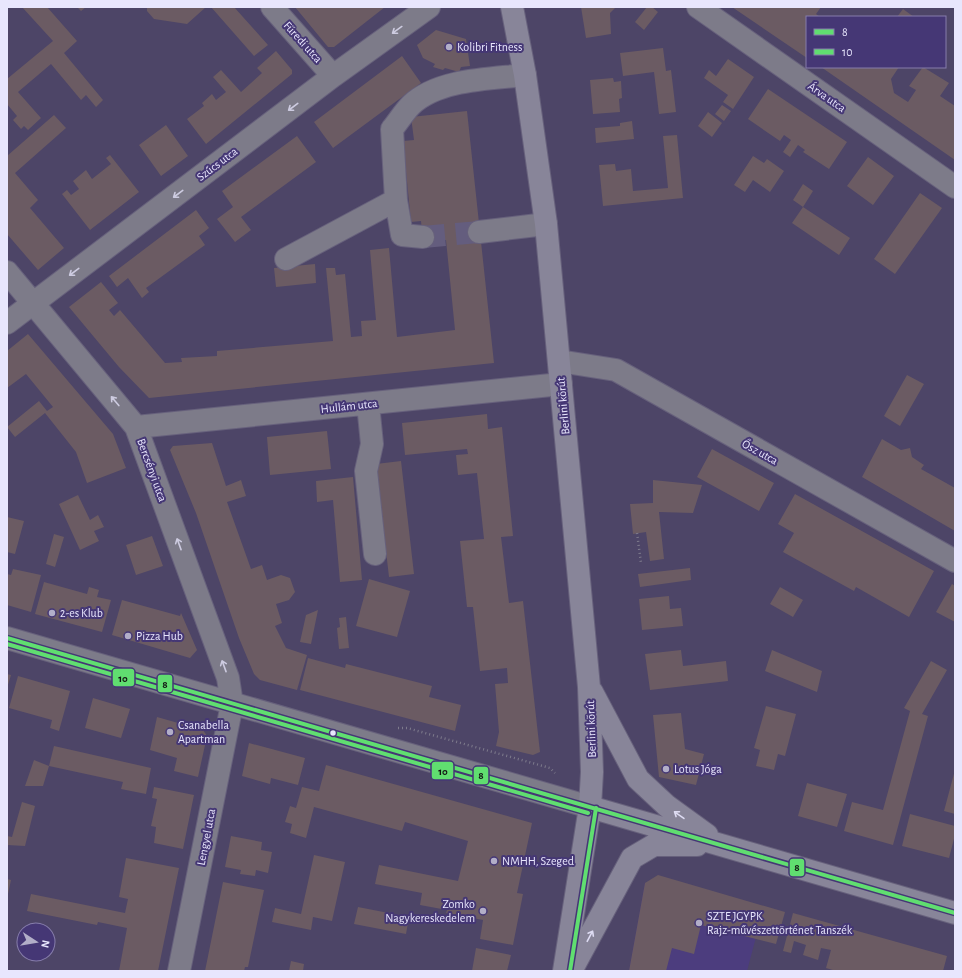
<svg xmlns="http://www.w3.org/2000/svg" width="962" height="978" font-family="'Alegreya Sans',sans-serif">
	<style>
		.built { fill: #4c3d7e }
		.building { fill: #6b5b63 }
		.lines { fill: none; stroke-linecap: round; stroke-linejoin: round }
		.minor-tunnel { stroke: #645d7e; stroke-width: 22; stroke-dasharray: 22 11; stroke-linecap: butt }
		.minor-casing { stroke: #67617c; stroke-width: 24 }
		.major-casing { stroke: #67617c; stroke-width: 24 }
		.path { stroke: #7e7b8c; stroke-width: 2.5; stroke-dasharray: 1 3; stroke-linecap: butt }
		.minor { stroke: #7d7b89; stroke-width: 22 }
		.major { stroke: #888599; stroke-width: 22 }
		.bus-1-casing { stroke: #453775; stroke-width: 7 }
		.bus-2-casing { stroke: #453775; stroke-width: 7 }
		.bus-1 { stroke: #60de70; stroke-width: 4 }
		.bus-2 { stroke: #60de70; stroke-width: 4 }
		.oneway { stroke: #cdcbe0 }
		.oneway2 { stroke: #dedcf3 }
		.poi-dot { fill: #b2aec8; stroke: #453775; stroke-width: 1.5 }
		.bus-dot { fill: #e8e6fd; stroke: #453775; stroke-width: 1.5 }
		.labels { text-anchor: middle; stroke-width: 4; stroke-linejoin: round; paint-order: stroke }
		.street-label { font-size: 12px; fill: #e8e6fd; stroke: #453775 }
		.poi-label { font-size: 12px; fill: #e8e6fd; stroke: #453775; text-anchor: start }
		.line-badge { stroke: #453775; stroke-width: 1.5 }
		.pale-badge-label { font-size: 11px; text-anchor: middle; font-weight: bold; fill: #111 }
	</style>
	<rect width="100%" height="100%" fill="#4d4567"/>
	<path class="built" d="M645,883L764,907L747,971H629Z"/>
	<path class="building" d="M22,7H47L77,41L64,53L103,100L96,107L86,95L81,100L51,64L18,92L41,118L28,130L24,126L21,129L13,120L17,116L7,104V79L53,41Z
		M77,7H86L81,11Z
		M147,7H206L187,24L154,19L147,11Z
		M211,7H234L268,45L254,56Z
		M295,7L339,8L385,7L334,47H328Z
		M581,7H616L610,13L611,34L586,38Z
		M647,7H652L658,12L644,30L635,22Z
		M732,7H821L816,14L820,17H807V58Z
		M903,9L914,17H897Z
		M436,30L466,39L470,66L461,67L459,72L445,68L443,70L433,67L435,64L423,58L417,45Z
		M663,48L666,71L671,70L676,112L659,114L654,72L623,76L620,53Z
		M276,51L292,70V74L206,144L187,119L204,106L202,103L212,94L216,100L226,92L213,77L221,70L241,92L262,73L257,68Z
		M402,56L421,83L333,148L314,122Z
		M728,59L754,77L733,109L723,102L728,95L704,78L709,70L716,76Z
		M821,67H899L891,79L894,93L908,102L916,90L909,86L923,67L949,83L940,96L955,106V160Z
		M613,78L614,82L621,81L622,98L619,99L620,112L593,114L590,80Z
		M768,89L847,142L829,169L803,152L805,150L798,145L790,157L783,152L791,140L784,135L780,141L748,119Z
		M722,105L731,111L724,121L715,114Z
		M467,111L494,363L149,398L119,367L69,307L101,282L118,303L109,310L114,316L120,310L165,363L182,362L181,358L217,356V351L333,341L326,268H335L336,275L345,274L351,337L362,336L361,321L376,320L370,250L389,248L397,337L455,330L446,240L423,243L421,221L411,222L403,141L414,140L411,117Z
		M708,112L722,123L712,137L698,126Z
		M54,115L66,128L15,173L38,200L30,208L64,248L38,270L7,234V156Z
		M632,121L634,139L596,143L595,128L620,126V123Z
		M166,125L188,156L161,176L139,145Z
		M677,135L683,198L603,206L599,165L615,164L616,171L631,169L633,191L668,188L663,136Z
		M297,136L316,162L241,217L251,230L235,242L217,219L233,207L222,191Z
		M110,155L139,192L90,230L62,194L67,190L71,195L79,189L73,181L86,170L92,179L111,164L106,158Z
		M753,156L764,163L767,159L784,171L770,192L753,180L745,192L734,185Z
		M868,157L894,176L873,205L847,186Z
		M803,184L813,191L803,207L793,200Z
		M920,193L942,208L895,274L874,259Z
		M803,207L850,238L839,255L792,223Z
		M196,210L209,228L199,236L205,245L146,288L149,292L142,298L128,278L117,287L109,276Z
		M315,264L316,283L276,287L274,268Z
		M28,334L113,434L126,468L87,483L76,452L45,413L15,437L7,427L39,401L47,411L53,407L26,374L7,388V351Z
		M907,375L924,384L900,426L884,416Z
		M487,414L488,429L502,427L513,536L501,537L509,603L523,601L540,752L533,755L496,746L499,732L495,684L508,683L507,668L480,671L473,607H467L460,541L484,539L477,473L458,475L456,455L468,454L467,449L405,455L402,423Z
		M327,431L331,469L270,475L267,437Z
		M882,439L901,450L910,448L912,457L924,465L921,469L955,488V531L862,477Z
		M212,443L226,486L241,480L246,496L227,502L251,569L262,565L267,580L281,575L290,578L295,592L289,600L276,604L282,623L275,626L286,648L307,655L297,690L260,680L254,674L239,638L196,513L170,450L173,446Z
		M712,449L774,483L759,511L697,477Z
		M401,461L414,574L389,577L376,464Z
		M353,477L362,580L340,582L333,500L317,502L316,481Z
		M653,480L702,485L693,513L659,512L664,559L650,561L646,532L633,534L630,504L653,503Z
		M795,494L934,571L909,617L856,587L854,591L783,552L794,533L778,524Z
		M78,495L90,520L98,515L104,527L94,531L99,541L80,550L59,504Z
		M7,517L24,521L15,554L7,552Z
		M54,534L64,537L55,567L46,564Z
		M152,536L163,566L136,575L126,545Z
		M690,568L691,580L640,587L638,574Z
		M13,569L41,575L31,612L7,605V574L11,575Z
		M369,579L410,591L397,637L356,626Z
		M44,582L87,594L89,587L99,590L97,597L111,600L102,632L35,614Z
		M952,584L955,586V622L936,612Z
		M780,587L803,600L793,617L770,604Z
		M669,596L670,609L681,608L683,626L642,630L639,599Z
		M122,600L180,616L181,613L197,650L190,658L112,635Z
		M318,610L311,644L300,642L306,615Z
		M346,617L349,648L339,649L337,628L340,627L339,618Z
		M681,650L683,666L726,661L728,681L650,690L645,654Z
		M772,650L822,671L817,692L765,671Z
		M308,658L345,668L346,664L432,686L429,697L461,705L455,731L300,690Z
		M931,661L947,670L922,714L928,716L893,845L844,831L852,802L883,810L910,711L904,708Z
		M7,674L11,675L7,688Z
		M18,676L70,691L59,731L50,728L52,720L9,708Z
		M93,698L130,709L121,738L85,728Z
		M766,706L796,714L785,756L778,754L774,770L756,766L760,750L754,748Z
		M681,713L685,749L704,754L696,785L659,777L653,715Z
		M157,717L203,730L207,736L198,777L174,771L177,758L150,750Z
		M249,743L305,758L298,785L271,778L270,784L242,776Z
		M54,746L151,768L146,794L121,789L123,782L49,766Z
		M34,760L49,766L43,786H25Z
		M326,765L532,823L517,893L523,894L513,945L480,939L483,920L446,913L447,910L420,905L422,893L375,884L379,865L458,881L468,841L405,822L402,831L314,807L306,838L290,833L292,824L285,822L290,806L296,808L302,787L319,791Z
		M955,770V814L944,811Z
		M807,783L847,794L837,827L798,816Z
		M154,787L194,795L183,849L154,843L156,827L151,826L157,799L152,798Z
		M22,802L35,806L25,846L7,845V836L12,837Z
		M910,814L955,826V835L949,858L902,846Z
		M231,836L262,842L261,850L272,852L268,873L256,870L255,876L240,874L241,870L225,867Z
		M314,855L345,862L332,921L313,917L311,930L272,922L275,908L301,914Z
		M126,858L179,868L158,971H119L127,928L98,922L97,925L27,911L31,894L125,913L128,899L119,897Z
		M658,875L785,912L776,944L701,925L694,954L672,948L666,971H629L645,883Z
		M7,879L11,880L8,894H7Z
		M223,882L264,890L248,967H245L244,971H205Z
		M358,907L409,917L406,934L354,924Z
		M793,913L947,956L943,971H836L826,968L831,950L821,948L818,960L803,955L806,945L794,941L791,953L783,951Z
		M476,948L511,955L507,971H472Z
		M291,961L304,964L303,971H289Z"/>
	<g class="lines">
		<path class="minor-tunnel" d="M423,237L479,232"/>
		<defs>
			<path id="minor" d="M272,7L333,76
				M698,7L955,187
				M396,200L402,235L423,237
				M479,232L546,224
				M286,259L396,200L392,129C398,122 404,112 411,105C438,79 490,79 525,75
				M7,272L136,427L228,678L232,704L179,971
				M7,323L333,76L429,7
				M559,361L616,370L955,561
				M368,404L372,444L366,471L375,554
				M136,427L561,384
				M7,638L590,807"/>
			<path id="major" d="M512,7L525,75L546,224L589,687L592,772L590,807L564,971
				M592,692L638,779L667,806L707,835
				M590,807L955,913
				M571,971L632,858L654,845H697"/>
		</defs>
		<use href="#minor" class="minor-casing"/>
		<use href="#major" class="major-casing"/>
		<path class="path" d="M637,533L641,563
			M398,728H407L550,768L555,773"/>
		<use href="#minor" class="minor"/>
		<use href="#major" class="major"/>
		<defs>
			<path id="bus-1" d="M7,638L955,913"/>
			<path id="bus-2" d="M7,644L588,813
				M570,971L596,808"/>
		</defs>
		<use href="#bus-1" class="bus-1-casing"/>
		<use href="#bus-2" class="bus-2-casing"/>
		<use href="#bus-1" class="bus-1"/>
		<use href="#bus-2" class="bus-2"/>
	</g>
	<defs><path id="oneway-shaft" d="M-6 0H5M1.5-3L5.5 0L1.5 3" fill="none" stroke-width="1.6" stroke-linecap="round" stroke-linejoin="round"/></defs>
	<g class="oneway">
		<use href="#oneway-shaft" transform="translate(397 30) rotate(144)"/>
		<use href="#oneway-shaft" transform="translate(293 107) rotate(143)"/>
		<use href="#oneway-shaft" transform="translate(178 194) rotate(143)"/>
		<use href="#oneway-shaft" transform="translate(74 272) rotate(143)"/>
		<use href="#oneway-shaft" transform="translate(115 401) rotate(-130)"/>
		<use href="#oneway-shaft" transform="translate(179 544) rotate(-110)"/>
		<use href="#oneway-shaft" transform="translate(224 666) rotate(-110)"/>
	</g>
	<g class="oneway2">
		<use href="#oneway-shaft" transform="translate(679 815) rotate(-145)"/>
		<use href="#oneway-shaft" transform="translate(590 936) rotate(-62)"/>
	</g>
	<g class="poi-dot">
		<circle cx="449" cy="47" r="4"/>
		<circle cx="52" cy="613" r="4"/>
		<circle cx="128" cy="636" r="4"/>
		<circle cx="170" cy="732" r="4"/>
		<circle cx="666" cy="769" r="4"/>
		<circle cx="494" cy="861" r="4"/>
		<circle cx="483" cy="911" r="4"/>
		<circle cx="699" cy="923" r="4"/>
	</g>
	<circle class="bus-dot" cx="333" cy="733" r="3.5"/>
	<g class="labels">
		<g class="street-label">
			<text transform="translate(303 42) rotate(48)" y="4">Füredi utca</text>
			<text transform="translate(827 97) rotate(35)" y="4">Árva utca</text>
			<text transform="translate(217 164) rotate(-37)" y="4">Szűcs utca</text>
			<text transform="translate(349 406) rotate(-6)" y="4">Hullám utca</text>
			<text transform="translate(563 406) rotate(-95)" y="4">Berlini körút</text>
			<text transform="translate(760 452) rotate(29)" y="4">Ősz utca</text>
			<text transform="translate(152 470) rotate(70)" y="4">Bercsényi utca</text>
			<text transform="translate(591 729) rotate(-92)" y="4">Berlini körút</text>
			<text transform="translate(206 837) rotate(-79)" y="4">Lengyel utca</text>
		</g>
		<g class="poi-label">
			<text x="457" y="51">Kolibri Fitness</text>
			<text x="60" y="617">2-es Klub</text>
			<text x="136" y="640">Pizza Hub</text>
			<text x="178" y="729">Csanabella<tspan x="178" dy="14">Apartman</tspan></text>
			<text x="674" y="773">Lotus Jóga</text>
			<text x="502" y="865">NMHH, Szeged</text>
			<text x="475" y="908" text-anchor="end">Zomko<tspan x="475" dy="14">Nagykereskedelem</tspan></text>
			<text x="707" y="920">SZTE JGYPK<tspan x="707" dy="14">Rajz-művészettörténet Tanszék</tspan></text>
		</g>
	</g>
	<g class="line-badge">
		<rect x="112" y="668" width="23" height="19" rx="4" fill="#60de70"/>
		<rect x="157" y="674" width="16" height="19" rx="4" fill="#60de70"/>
		<rect x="431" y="761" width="23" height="19" rx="4" fill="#60de70"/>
		<rect x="473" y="766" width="16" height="19" rx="4" fill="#60de70"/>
		<rect x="789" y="858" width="16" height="19" rx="4" fill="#60de70"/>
	</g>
	<g class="pale-badge-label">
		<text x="123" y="682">10</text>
		<text x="165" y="688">8</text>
		<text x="443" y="775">10</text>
		<text x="481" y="779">8</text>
		<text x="797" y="871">8</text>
	</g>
	<rect width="962" height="978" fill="none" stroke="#e8e6fd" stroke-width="16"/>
	<rect x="806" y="16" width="140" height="52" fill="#453775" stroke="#867dab"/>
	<rect x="814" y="29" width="20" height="6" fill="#60de70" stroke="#867dab"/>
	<text x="842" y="36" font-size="12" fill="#e8e6fd">8</text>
	<rect x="814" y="49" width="20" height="6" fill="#60de70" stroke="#867dab"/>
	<text x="842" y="56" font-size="12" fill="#e8e6fd">10</text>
	<g transform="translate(36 942) rotate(102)"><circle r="19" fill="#453775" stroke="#867dab"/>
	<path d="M0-3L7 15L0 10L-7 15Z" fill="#b2aec8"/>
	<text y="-6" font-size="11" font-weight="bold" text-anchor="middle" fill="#e8e6fd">N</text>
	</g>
</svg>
